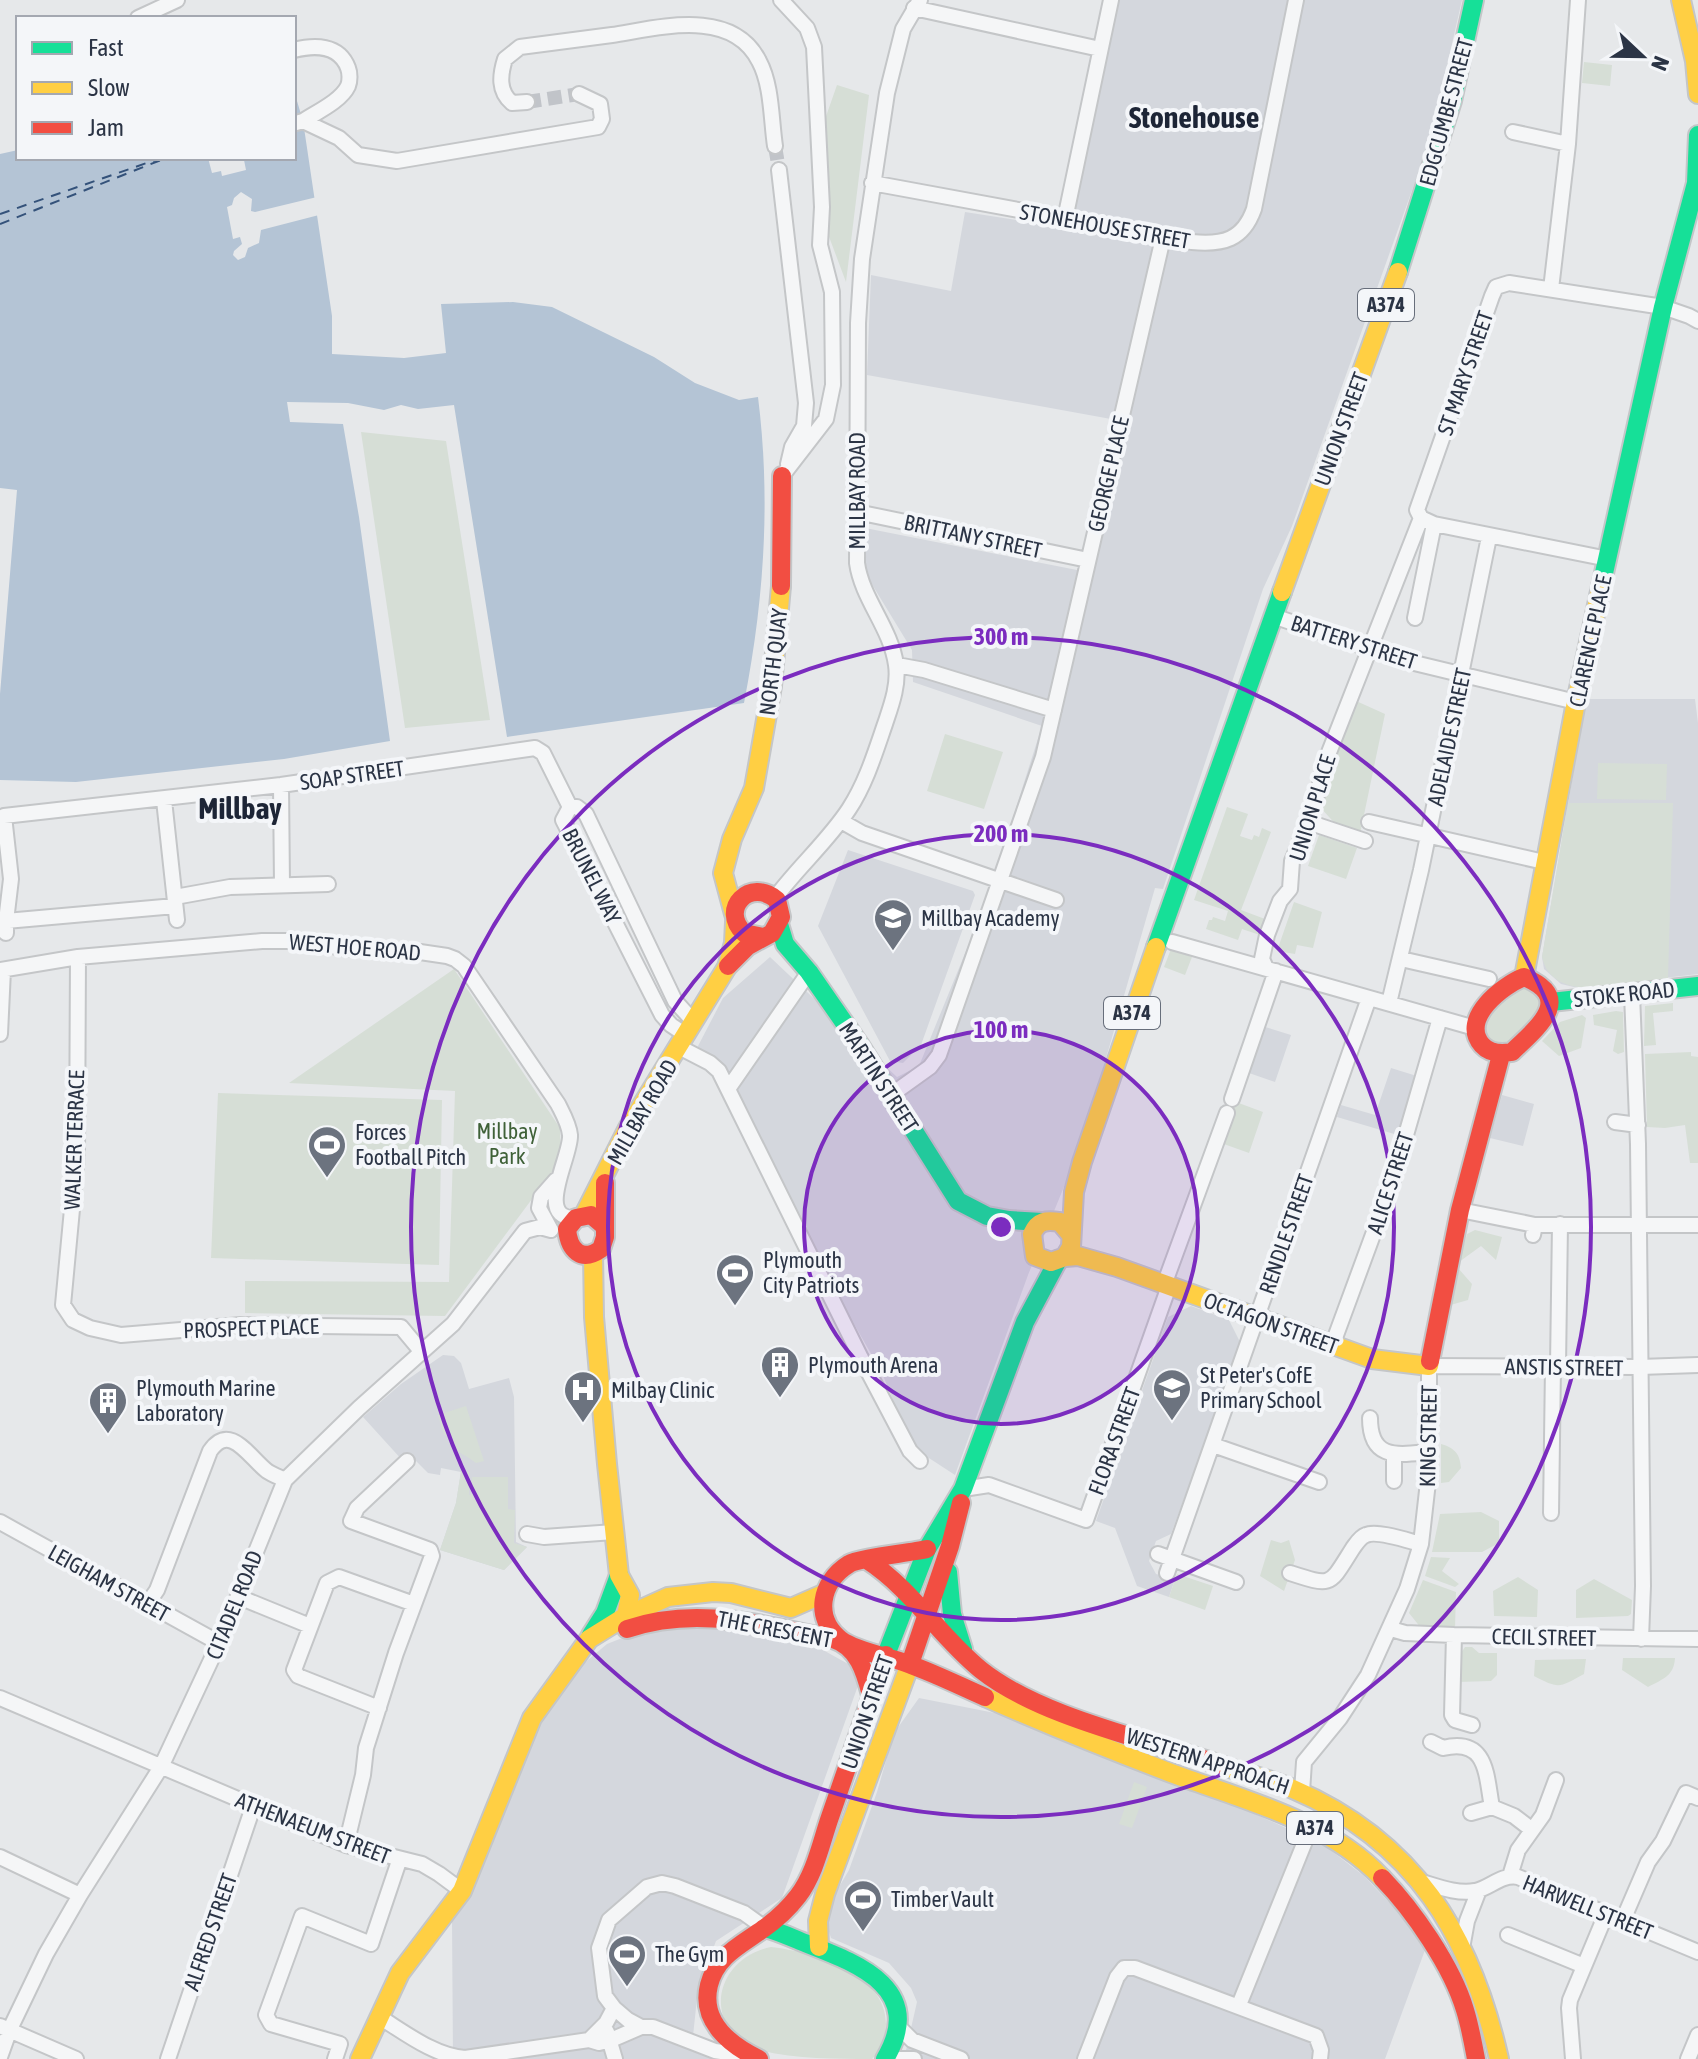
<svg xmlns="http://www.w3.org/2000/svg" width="1698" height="2059" font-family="'Asap Condensed',sans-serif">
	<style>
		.built { fill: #d4d7dd }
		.green { fill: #d6ded6 }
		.water { fill: #b4c4d5 }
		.pier { fill: #e6e8ea }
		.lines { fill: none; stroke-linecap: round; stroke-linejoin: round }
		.ferry { stroke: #34527a; stroke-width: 2; stroke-dasharray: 10 8; stroke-linecap: butt }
		.street-tunnel { stroke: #c1c4c9; stroke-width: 14; stroke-dasharray: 14 7; stroke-linecap: butt }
		.street-casing { stroke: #c4c6c8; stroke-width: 18 }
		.fast-casing { stroke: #c4c6c8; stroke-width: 22 }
		.slow-casing { stroke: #c4c6c8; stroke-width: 22 }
		.jam-casing { stroke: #c4c6c8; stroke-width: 22 }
		.street { stroke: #f5f6f7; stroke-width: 14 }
		.fast { stroke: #16e098; stroke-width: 18 }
		.slow { stroke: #ffcf43; stroke-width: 18 }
		.jam { stroke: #f24e42; stroke-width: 18 }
		.ring { fill: none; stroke: #7b2cbf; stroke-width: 4 }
		.labels { text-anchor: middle; stroke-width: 8; stroke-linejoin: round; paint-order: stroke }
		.shield { fill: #f4f6f9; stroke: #676e7b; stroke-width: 2 }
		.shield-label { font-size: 20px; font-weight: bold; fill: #2b3445 }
		.street-label { font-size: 22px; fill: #2b3445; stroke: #f4f6f9 }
		.poi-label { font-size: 22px; fill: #2b3445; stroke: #f4f6f9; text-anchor: start }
		.park-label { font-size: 22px; fill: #3f6138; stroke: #f4f6f9 }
		.district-label { font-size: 30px; font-weight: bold; fill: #1d2536; stroke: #f4f6f9 }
		.centre { fill: #7b2cbf; stroke: #f4f6f9; stroke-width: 4 }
		.ring-label { font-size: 24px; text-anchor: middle; font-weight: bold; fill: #7b2cbf; stroke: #f4f6f9; stroke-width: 8; stroke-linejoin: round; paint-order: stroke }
	</style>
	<rect width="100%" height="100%" fill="#e6e8ea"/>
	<path class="built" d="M1119,0H1462L1430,140L1292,526L1263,589L1163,889L1155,888L1081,1145L1028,1275L955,1475L912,1447L882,1373L697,1048L723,998L770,957L897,1077L919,1066L986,902L1042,726L913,682L912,650L862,568L865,528L1077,570L1086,548L1111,419L867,375L871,275L951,291L965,212L1069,228Z
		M1586,699H1695L1698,723V974L1578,988L1561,984L1544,969L1542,957Z
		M848,850L973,891L975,895L921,1045L903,1063L890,1061L818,926Z
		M1262,1026L1291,1035L1275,1082L1249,1073Z
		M1391,1068L1420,1077L1401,1136L1337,1117L1341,1105L1375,1115Z
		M1502,1095L1534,1104L1523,1146L1490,1138Z
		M1191,1306L1229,1320L1241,1344L1171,1534L1156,1541L1149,1561L1156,1574L1175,1579L1169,1597L1137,1586L1115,1528L1096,1521L1168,1317Z
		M443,1355L454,1356L461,1363L469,1389L509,1378L514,1397L516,1542L527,1547L504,1570L440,1550L456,1503L461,1472L441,1468L440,1475L428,1473L410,1455L403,1461L363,1417L401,1384Z
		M675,1617L732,1621L823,1650L850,1665L860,1680L782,1898L716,1941L698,1989L693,2036L711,2059H453L452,1920L559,1684L607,1644Z
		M919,1698L1000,1714L1186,1783L1324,1845L1364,1876L1403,1917L1425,1950L1385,2059H904L917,2002L911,1988L889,1963L831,1938L826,1922L836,1892L849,1870L877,1792L894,1733Z"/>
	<path class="green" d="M1584,62L1612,65L1610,86L1582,83Z
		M837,85L869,95L846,282L825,226L829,188L824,122Z
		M361,432L446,441L490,720L405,728Z
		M1354,700L1385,714L1360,834L1341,830L1318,805Z
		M945,734L1003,752L984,809L927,791Z
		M1598,763L1667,764L1666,800L1597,799Z
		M1568,803H1673L1668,978C1632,983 1553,1007 1542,957Z
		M1227,807L1248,814L1240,836L1252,840L1254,835L1259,837L1262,828L1271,832L1241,910L1265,919L1260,935L1242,929L1238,940L1206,929L1209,920H1212L1213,917L1225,921L1228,911L1194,900Z
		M1319,835L1357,848L1346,879L1308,866Z
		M1294,902L1322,912L1313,948L1297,945L1295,954L1277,951Z
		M1171,949L1192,957L1185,975L1164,967Z
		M454,969L560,1128L561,1160L445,1316L245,1313V1281L449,1282L455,1091L289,1083Z
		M1515,986L1537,993L1540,1009L1509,1045L1489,1044L1483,1019Z
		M1673,1003V1011L1653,1013L1656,1045L1644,1046L1645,1006Z
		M1616,1011L1623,1012L1624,1052L1618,1054L1613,1051L1617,1030L1594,1025L1593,1015Z
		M1582,1015L1586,1018L1581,1048L1559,1056L1542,1041L1560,1022Z
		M1691,1052V1056L1698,1057V1163H1690L1685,1125L1665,1128L1647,1127L1645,1054Z
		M218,1093L442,1100L439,1265L211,1258Z
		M1236,1102L1263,1112L1249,1153L1221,1143Z
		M1475,1230L1502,1237L1496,1260L1481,1246L1459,1262L1467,1234Z
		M1458,1268L1472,1284L1468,1300L1447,1306Z
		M466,1406L484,1461L476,1463C461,1451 454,1454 447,1435H444L438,1415Z
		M1441,1444C1455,1448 1460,1454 1461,1468L1449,1482L1441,1483Z
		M461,1471L469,1472V1495L472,1494V1477H508V1509L515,1510L514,1543L527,1547L504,1570L440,1550L456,1503Z
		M1481,1512L1499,1521V1543L1482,1552H1432L1440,1514Z
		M1271,1540L1281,1543L1289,1540L1295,1560L1284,1591L1260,1576Z
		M1431,1557L1450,1558L1442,1571L1459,1584L1455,1587L1425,1576Z
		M1177,1574L1213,1586L1205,1610L1169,1597Z
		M1518,1577L1538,1590L1537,1617L1494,1616L1493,1591Z
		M1594,1579L1632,1600L1631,1614L1628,1616L1576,1618V1590Z
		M1423,1580L1456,1592L1455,1629L1421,1628L1409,1613Z
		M1465,1647H1472L1479,1653H1497V1675L1491,1681L1458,1682L1459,1656Z
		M1623,1658H1675C1674,1676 1663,1679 1648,1687L1622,1670Z
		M1586,1659L1584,1674C1559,1688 1559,1689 1534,1676L1535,1660Z
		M1134,1782L1147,1787L1132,1828L1119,1824Z
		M771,1947C814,1952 887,1973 886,2025C886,2036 880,2051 872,2059C834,2059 790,2059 755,2049C700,2024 716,1958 771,1947Z"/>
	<path class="water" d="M294,91L303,121L332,316V354L404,358L446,353L441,304L513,302L552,307L654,357L695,383L739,400L758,397C771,500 764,601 744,703L507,737L454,405L418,409L401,405L384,410L348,403L287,402L290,422L343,424L359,517L390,741L284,759L76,782L0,780V694L17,490L0,488V154L18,150V158H294Z"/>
	<path class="pier" d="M208,158H249L244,160L246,170L222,176L221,171L212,173Z
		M241,192L252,199L251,211L255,212L317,197L319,215L261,230L259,243L248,248L245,257L238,260L233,255L234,251L242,244L240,237L233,239L227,207L232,205L234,198Z"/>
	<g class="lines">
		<path class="ferry" d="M0,214L161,158
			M0,224L166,158"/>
		<path class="street-tunnel" d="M527,102L579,94
			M775,146L779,170"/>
		<defs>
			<path id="street" d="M781,0L807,28L814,47L822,207L820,245L832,292L833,385L826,419L782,476
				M914,8L1100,49
				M138,18L177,0
				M294,50C314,45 339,44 348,68C350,73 350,81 348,86C341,101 317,112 303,121L296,123
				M527,102L512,103C498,91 500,75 505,59L520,47C550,43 581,39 612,35C658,28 732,7 759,61C772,85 771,119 775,146
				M303,121L339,138L358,155L397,161L598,127L602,119L600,104L579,94
				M1513,132L1568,144
				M779,170L806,403L804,426L792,447L788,464
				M872,183L1192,242C1223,245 1243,240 1254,209L1296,0
				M1065,219L1111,0
				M1551,289L1568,144L1578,0
				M857,512L1088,560
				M1608,559L1434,524L1421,518L1417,510L1492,296L1496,287L1509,283L1663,307L1689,316L1698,321
				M1273,616L1406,661L1576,702
				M1415,618L1434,524
				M897,665L924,670L1054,710
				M281,785L282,885
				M164,800L177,920
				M841,821L862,833L1056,900
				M1308,822L1365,841
				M1369,822L1544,862
				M175,897L230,887L328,884
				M775,898C798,867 828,841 849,809C866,783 875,753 885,724C891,706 899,685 896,665C891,628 862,599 857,563L858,323L862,259L887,93L903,29L920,0
				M6,921L11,879L4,816L281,785L535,748L543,753L570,807
				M6,933V921L175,906
				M1172,942L1475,1028
				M78,957L77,1156L63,1305L73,1320L90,1328L121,1335L241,1325L401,1327L421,1351
				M1401,959L1489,979
				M1266,968L1262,959L1267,935L1280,901L1290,889L1292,861L1312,814L1326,760L1421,518
				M0,970L78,957L262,941H312L341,948L420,952L447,956L455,959L464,966L558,1104C563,1114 569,1124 570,1135C572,1155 533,1220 576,1218
				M1632,994L1638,1144L1643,1586L1641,1639
				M1389,1003L1421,870L1489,537
				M0,1034L3,970
				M686,1035L671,1025L662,1015L563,820L570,807H577L586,814L675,1001L694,1022
				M679,1047L710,1063L719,1071L861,1358L910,1451L920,1461
				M728,1089L809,972
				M891,1095L930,1067L939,1055L1043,757L1163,238
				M1232,1099L1276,971
				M1615,1122L1638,1125
				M1460,1210L1535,1225L1533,1235
				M1535,1225H1698
				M551,1230L539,1208L541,1197L556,1180
				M1164,1285L1227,1113
				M1332,1346L1392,1183L1440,1018
				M1558,1366L1560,1224
				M1370,1418C1370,1460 1397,1455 1428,1452
				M1213,1445L1319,1482
				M1394,1455V1481
				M963,1489L989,1485L1086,1520L1169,1286
				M1551,1513L1553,1366
				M0,1522L219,1643
				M527,1534L544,1537L614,1532
				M1158,1554L1236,1582
				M1167,1573L1369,998
				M1290,1573C1333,1587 1329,1586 1353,1548C1356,1544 1360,1537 1366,1535C1377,1530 1409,1541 1421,1544
				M239,1597L310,1626
				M148,1603L157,1590L210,1451C230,1422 249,1457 267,1471C273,1475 279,1477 285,1480
				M1391,1629L1405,1633L1454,1635L1698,1639
				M1454,1635L1452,1715L1455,1720L1472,1725
				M0,1698L346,1845L422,1864L439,1874L462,1891
				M379,1708L298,1676L294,1670L327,1583L339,1577L414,1604
				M1431,1742L1443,1748C1488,1737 1486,1776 1492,1807
				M1302,1792L1304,1762L1340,1718L1368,1675L1407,1589L1421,1544L1429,1473V1366L1640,1367L1698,1365
				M1471,1813L1492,1807L1514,1816L1531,1829
				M346,1845L363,1775L366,1748L396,1653L432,1556L430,1550L351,1521L357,1508L407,1461
				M0,1857L80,1895
				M1510,1876L1518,1850L1543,1815L1556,1780
				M1422,1882C1439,1887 1457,1894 1475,1891C1490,1888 1501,1874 1518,1877L1698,1952
				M1623,1920L1648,1862L1663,1841L1686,1793L1698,1798
				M1508,1935L1584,1966
				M1463,1943L1467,1921L1479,1890
				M1239,2005L1306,1839
				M381,2018C405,2033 435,2056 465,2058L589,2040L599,2043L611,2040L641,2027
				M897,2025L912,2040L961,2059
				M0,2026L76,2059
				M607,2032L615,2059
				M589,2040L606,2023L614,2008
				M745,2056L715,2051L653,2027H641L628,2020L614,2008L605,1996L599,1948L609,1920L647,1887L662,1883L675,1886L744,1913L765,1928
				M0,2057L10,2029L46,1954L80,1895L161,1767L219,1643L285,1480L359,1408L453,1324L525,1231L540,1227L551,1230
				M168,2059L253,1807
				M335,2059L340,2044L271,2024L266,2015L302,1916L371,1944L399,1861
				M895,2059H914
				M1085,2059L1117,1977L1124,1968H1135L1316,2036L1321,2050L1320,2059
				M1573,2059L1569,2008L1570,2000L1606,1914
				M1688,2059L1698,2035"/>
			<path id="fast" d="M1398,272L1452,101L1474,0
				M1602,582L1663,307L1696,183L1698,135
				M779,924L785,944L809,972L861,1047L958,1201L987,1216L1009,1220L1042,1222
				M1156,947L1282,592
				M1551,1002L1698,986
				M948,1572L952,1614L963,1649
				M591,1635L605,1613L619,1575
				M886,1655L927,1549L963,1489L1025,1322L1058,1260
				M765,1928C777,1931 788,1936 800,1941C853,1962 928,1986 885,2059"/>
			<path id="slow" d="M1681,0L1695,61L1698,94
				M1282,592L1398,272
				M734,914L723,873L732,839L754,788L772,686L781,586
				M1524,977L1576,702L1602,582
				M584,1215L628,1128L727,967L734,943L735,922
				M1071,1235L1060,1222C1047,1220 1038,1220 1032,1234L1035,1256L1051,1262L1065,1257L1071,1247L1074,1192L1082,1162L1156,947
				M593,1254L594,1317L607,1464L619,1575L630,1595L626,1616L628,1627
				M1065,1257L1078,1256L1117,1267L1372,1359L1429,1366L1430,1361
				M985,1697C1046,1724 1108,1749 1171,1773C1244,1800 1327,1820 1382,1878
				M1218,1764C1243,1773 1269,1779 1293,1789C1415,1841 1471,1935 1499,2059
				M819,1947L818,1921L825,1894L910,1664
				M360,2059L400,1973L462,1891L532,1718L589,1639L626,1616L668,1597L713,1592L731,1593L791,1608L823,1594"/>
			<path id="jam" d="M781,586L782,476
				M728,966L748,946L772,933L781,917L777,900C750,877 719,909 744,933L763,937
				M1524,977C1575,998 1538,1027 1512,1052C1501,1054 1490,1054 1482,1045C1459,1019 1503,985 1524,977Z
				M604,1226L591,1215L576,1218L567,1229C569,1250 581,1263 601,1249L605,1237V1183
				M1430,1361L1460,1210L1501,1055
				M927,1549C910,1553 858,1558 849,1564C820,1582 813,1618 841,1640C857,1652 892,1657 911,1665C936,1674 960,1686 985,1697
				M867,1560C913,1590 939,1636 981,1670C1040,1717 1146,1739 1218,1764
				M627,1629C699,1605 762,1626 833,1639C858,1647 865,1672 871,1695
				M910,1664L950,1546L961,1503
				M1382,1878C1413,1910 1452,1966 1465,2010C1470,2026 1473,2043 1476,2059
				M759,2059C730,2045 700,2021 709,1985C716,1956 741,1945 763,1929C776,1920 788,1909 798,1896C815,1874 821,1843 830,1817C849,1763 867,1709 886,1655"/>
		</defs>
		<use href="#street" class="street-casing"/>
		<use href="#fast" class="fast-casing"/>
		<use href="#slow" class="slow-casing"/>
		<use href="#jam" class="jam-casing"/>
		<use href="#street" class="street"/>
		<use href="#fast" class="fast"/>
		<use href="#slow" class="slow"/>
		<use href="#jam" class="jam"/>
	</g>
	<circle cx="1001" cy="1227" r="197" fill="#7b2cbf" fill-opacity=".12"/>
	<g class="ring">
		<circle cx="1001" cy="1227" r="197"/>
		<circle cx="1001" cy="1227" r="393"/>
		<circle cx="1001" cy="1227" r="590"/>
	</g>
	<defs>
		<symbol id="school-pin" viewBox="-11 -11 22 30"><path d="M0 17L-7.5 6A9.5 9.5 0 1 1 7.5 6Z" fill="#6c737f" stroke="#f4f6f9"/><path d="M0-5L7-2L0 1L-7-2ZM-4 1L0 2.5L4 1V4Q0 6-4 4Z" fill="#fff"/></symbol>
		<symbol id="stadium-pin" viewBox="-11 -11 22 30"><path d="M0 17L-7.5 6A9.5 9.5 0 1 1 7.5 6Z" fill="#6c737f" stroke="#f4f6f9"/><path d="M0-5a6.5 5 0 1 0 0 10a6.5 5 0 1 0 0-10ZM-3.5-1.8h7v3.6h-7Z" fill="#fff"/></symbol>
		<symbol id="building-pin" viewBox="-11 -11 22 30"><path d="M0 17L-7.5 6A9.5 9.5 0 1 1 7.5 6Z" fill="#6c737f" stroke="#f4f6f9"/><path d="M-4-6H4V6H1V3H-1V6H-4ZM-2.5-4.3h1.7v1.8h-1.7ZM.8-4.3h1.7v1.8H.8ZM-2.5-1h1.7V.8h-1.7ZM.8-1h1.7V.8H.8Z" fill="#fff"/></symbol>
		<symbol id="hospital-pin" viewBox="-11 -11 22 30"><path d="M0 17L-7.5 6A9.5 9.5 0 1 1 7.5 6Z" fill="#6c737f" stroke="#f4f6f9"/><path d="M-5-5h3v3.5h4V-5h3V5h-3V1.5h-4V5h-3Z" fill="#fff"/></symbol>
	</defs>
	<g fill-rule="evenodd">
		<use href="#school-pin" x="871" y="896" width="44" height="60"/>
		<use href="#stadium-pin" x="305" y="1123" width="44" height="60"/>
		<use href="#stadium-pin" x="713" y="1251" width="44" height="60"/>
		<use href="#building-pin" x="758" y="1343" width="44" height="60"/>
		<use href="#school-pin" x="1150" y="1366" width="44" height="60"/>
		<use href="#hospital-pin" x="561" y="1368" width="44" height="60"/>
		<use href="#building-pin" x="86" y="1379" width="44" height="60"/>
		<use href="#stadium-pin" x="841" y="1877" width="44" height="60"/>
		<use href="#stadium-pin" x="605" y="1932" width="44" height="60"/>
	</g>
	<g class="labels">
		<g class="shield">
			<rect x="1358" y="289" width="56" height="32" rx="6"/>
			<rect x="1104" y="997" width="56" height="32" rx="6"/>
			<rect x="1287" y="1812" width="56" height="32" rx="6"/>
		</g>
		<g class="shield-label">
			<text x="1386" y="312">A374</text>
			<text x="1132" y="1020">A374</text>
			<text x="1315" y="1835">A374</text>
		</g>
		<g class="street-label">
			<text transform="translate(1446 112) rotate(-75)" y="8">EDGCUMBE STREET</text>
			<text transform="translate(1105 226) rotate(10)" y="8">STONEHOUSE STREET</text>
			<text transform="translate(1465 373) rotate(-71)" y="8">ST MARY STREET</text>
			<text transform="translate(1341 429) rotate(-70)" y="8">UNION STREET</text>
			<text transform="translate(1108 474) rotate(-77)" y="8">GEORGE PLACE</text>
			<text transform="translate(857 491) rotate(-90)" y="8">MILLBAY ROAD</text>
			<text transform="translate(973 536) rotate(12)" y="8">BRITTANY STREET</text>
			<text transform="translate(1590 641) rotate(-78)" y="8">CLARENCE PLACE</text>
			<text transform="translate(1354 642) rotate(18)" y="8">BATTERY STREET</text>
			<text transform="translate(773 662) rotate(-83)" y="8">NORTH QUAY</text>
			<text transform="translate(1449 737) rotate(-78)" y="8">ADELAIDE STREET</text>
			<text transform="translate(352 775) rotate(-8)" y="8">SOAP STREET</text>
			<text transform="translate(1312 808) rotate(-73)" y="8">UNION PLACE</text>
			<text transform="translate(592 876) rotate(63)" y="8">BRUNEL WAY</text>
			<text transform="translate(355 947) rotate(5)" y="8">WEST HOE ROAD</text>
			<text transform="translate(1624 994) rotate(-6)" y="8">STOKE ROAD</text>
			<text transform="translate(879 1077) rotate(57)" y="8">MARTIN STREET</text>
			<text transform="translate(642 1112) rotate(-60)" y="8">MILLBAY ROAD</text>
			<text transform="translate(74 1140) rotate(-88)" y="8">WALKER TERRACE</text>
			<text transform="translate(1390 1183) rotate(-72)" y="8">ALICE STREET</text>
			<text transform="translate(1286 1234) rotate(-71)" y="8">RENDLE STREET</text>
			<text transform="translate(1271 1323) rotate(20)" y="8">OCTAGON STREET</text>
			<text transform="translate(251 1328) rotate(-2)" y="8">PROSPECT PLACE</text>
			<text transform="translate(1564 1367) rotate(1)" y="8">ANSTIS STREET</text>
			<text transform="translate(1428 1436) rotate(-89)" y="8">KING STREET</text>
			<text transform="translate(1114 1441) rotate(-70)" y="8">FLORA STREET</text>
			<text transform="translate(109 1583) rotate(29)" y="8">LEIGHAM STREET</text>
			<text transform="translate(234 1605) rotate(-68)" y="8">CITADEL ROAD</text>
			<text transform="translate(775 1629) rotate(11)" y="8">THE CRESCENT</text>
			<text transform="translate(1544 1637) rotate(1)" y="8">CECIL STREET</text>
			<text transform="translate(867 1712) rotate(-71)" y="8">UNION STREET</text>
			<text transform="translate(1208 1761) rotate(18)" y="8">WESTERN APPROACH</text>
			<text transform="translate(313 1828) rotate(21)" y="8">ATHENAEUM STREET</text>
			<text transform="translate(1588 1907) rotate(22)" y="8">HARWELL STREET</text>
			<text transform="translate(210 1932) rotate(-71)" y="8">ALFRED STREET</text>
		</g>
		<g class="poi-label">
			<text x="921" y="926">Millbay Academy</text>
			<text x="355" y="1140">Forces<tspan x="355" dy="25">Football Pitch</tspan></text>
			<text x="763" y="1268">Plymouth<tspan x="763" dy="25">City Patriots</tspan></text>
			<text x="808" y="1373">Plymouth Arena</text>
			<text x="1200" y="1383">St Peter's CofE<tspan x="1200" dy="25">Primary School</tspan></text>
			<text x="136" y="1396">Plymouth Marine<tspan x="136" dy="25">Laboratory</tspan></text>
			<text x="611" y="1398">Milbay Clinic</text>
			<text x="891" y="1907">Timber Vault</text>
			<text x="655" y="1962">The Gym</text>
		</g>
		<g class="park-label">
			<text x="507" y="1139">Millbay<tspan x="507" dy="25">Park</tspan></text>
		</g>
		<g class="district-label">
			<text x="1194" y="128">Stonehouse</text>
			<text x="240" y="819">Millbay</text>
		</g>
	</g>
	<circle cx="1001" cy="1227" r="12" class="centre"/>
	<g class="ring-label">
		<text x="1001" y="645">300 m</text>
		<text x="1001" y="842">200 m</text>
		<text x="1001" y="1038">100 m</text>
	</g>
	<rect x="16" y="16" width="280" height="144" fill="#f4f6f9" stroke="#a4a8b1" stroke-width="2"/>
	<rect x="32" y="42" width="40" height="12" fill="#16e098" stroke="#a4a8b1" stroke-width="2"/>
	<text x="88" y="56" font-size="24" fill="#2b3445">Fast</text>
	<rect x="32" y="82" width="40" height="12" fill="#ffcf43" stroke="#a4a8b1" stroke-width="2"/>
	<text x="88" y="96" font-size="24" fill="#2b3445">Slow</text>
	<rect x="32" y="122" width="40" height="12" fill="#f24e42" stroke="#a4a8b1" stroke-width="2"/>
	<text x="88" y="136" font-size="24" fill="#2b3445">Jam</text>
	<g transform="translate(1642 56) rotate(112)" stroke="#f4f6f9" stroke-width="6" paint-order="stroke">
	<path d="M0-6L14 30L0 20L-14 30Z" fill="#2b3445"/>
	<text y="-12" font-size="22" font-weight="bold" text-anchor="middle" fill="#2b3445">N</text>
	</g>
</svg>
